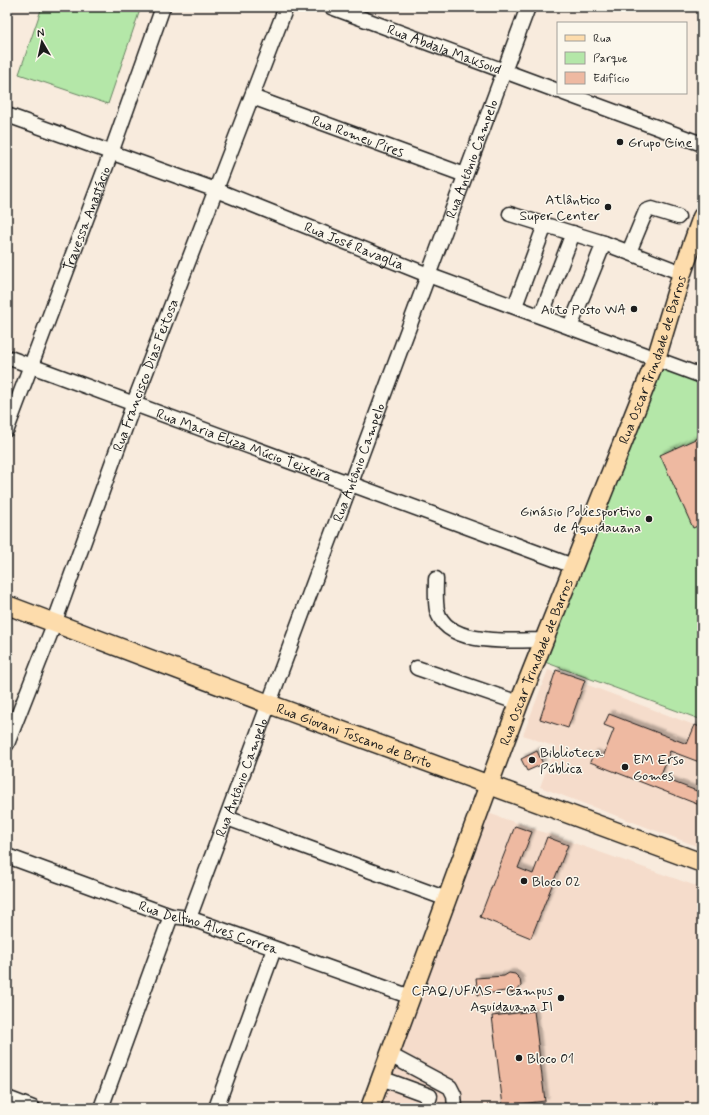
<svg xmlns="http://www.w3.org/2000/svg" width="709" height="1115" font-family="Mynerve,sans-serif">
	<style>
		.built { fill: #f5dccb }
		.green { fill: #b4e7a8; stroke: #688262 }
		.building { fill: #eeb9a1; stroke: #1c1c1c; filter: url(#shadow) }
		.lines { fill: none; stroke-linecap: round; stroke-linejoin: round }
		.minor-casing { stroke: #1c1c1c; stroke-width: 17 }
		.major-casing { stroke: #1c1c1c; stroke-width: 21 }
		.minor { stroke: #fbf7ec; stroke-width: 14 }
		.major { stroke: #fddcac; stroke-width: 18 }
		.poi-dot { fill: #1c1c1c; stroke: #fbf7ec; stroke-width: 1.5 }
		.labels { text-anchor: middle; stroke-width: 3; stroke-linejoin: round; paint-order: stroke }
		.street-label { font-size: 14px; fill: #1c1c1c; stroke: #fbf7ec }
		.poi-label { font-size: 14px; fill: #1c1c1c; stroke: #fbf7ec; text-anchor: start }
	</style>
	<defs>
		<filter id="shadow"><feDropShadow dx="3.5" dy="-3.5" stdDeviation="1" flood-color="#0004"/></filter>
	</defs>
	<rect width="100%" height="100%" fill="#f8ebdd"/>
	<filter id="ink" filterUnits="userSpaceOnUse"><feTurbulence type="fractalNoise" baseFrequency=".025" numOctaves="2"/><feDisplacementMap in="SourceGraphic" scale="8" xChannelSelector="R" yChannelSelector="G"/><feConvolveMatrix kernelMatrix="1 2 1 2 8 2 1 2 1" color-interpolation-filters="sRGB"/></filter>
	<g filter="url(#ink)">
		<path class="built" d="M548,670L702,728V848L540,787L555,747L523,735Z
			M488,813L702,888V1108H379Z"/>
		<path class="green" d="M42,7H141L108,104L19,74Z
			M656,359L702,377V720L542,661Z"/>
		<path class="building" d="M702,436V524L693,528L660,455Z
			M556,670L585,680L568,728L540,719Z
			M609,714L687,744L695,725L702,728V739L699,748L702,749V763L670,751L660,777L702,793V806L590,762L594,753L603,757L614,729L604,725Z
			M537,751L543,764L527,771L521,759Z
			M515,826L532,832L518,868L533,874L547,837L568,845L531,938L480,917Z
			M509,973L515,974L520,979L521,986L517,991L511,993L505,991L478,995L476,978L504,976Z
			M534,1011L545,1101L503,1106L492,1016Z"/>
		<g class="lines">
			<defs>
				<g id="minor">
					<path id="s1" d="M331,7L558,91"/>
					<path d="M564,93L702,144"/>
					<path id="s2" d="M252,97L465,175"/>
					<path id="s3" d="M7,115L216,190L428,275L702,376"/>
					<path d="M510,214L604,243"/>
					<path d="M629,252L646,211L652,209L678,217"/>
					<path d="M515,306L545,225"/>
					<path d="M541,316L573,233"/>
					<path d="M570,327L604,243L682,273"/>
					<path id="s4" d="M7,357L573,566"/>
					<path id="s5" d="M7,429L111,153L163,7"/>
					<path d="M436,579C436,589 435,600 437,610C446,648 516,640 545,640"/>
					<path d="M417,668L519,703"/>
					<path id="s6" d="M7,744L51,632L134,403L286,7"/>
					<path d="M227,818L447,899"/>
					<path id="s7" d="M7,856L171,916L189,918L411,997"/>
					<path id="s8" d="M189,918L528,7"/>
					<path d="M390,1055L450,1087L454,1095L455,1108"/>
					<path d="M381,1078L430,1096L426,1108"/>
					<path d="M7,1098L33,1108"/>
					<path d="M101,1108L171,916"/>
					<path d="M216,1108L274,949"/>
				</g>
				<g id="major">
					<path id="s9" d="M7,605L269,704L702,863"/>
					<path id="s10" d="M370,1108L519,703L656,359L682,273L702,217"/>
				</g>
			</defs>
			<use href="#minor" class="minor-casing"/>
			<use href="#major" class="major-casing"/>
			<use href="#minor" class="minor"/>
			<use href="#major" class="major"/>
		</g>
	</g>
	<g class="poi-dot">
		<circle cx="620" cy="142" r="4"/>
		<circle cx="608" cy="207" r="4"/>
		<circle cx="634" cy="309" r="4"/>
		<circle cx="649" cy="519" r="4"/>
		<circle cx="532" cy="760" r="4"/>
		<circle cx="625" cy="767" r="4"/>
		<circle cx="524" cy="881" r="4"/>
		<circle cx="561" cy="998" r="4"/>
		<circle cx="519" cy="1058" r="4"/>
	</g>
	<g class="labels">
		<g class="street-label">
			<text dy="5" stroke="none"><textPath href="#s1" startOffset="121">Rua Abdala Maksoud</textPath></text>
			<text dy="5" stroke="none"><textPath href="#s2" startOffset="113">Rua Romeu Pires</textPath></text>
			<text dy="5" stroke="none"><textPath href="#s8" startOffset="810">Rua Antônio Campelo</textPath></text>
			<text dy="5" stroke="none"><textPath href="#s5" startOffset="225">Travessa Anastácio</textPath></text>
			<text dy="5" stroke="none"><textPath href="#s3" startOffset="371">Rua José Ravaglia</textPath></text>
			<text dy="5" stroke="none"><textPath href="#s10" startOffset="800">Rua Oscar Trindade de Barros</textPath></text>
			<text dy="5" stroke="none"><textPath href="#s6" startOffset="394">Rua Francisco Dias Feitosa</textPath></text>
			<text dy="5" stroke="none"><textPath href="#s4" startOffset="253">Rua Maria Eliza Múcio Teixeira</textPath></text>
			<text dy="5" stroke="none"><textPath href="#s8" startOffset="486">Rua Antônio Campelo</textPath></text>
			<text dy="5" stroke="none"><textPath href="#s10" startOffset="476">Rua Oscar Trindade de Barros</textPath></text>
			<text dy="5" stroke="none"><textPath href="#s9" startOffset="371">Rua Giovani Toscano de Brito</textPath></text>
			<text dy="5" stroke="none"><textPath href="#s8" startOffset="150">Rua Antônio Campelo</textPath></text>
			<text dy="5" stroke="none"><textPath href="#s7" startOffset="214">Rua Delfino Alves Correa</textPath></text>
		</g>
		<g class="poi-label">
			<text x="628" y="147">Grupo Cine</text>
			<text x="600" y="204" text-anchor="end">Atlântico<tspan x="600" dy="16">Super Center</tspan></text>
			<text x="626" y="314" text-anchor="end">Auto Posto WA</text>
			<text x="641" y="516" text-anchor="end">Ginásio Poliesportivo<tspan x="641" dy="16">de Aquidauana</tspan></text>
			<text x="540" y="757">Biblioteca<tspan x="540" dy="16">Pública</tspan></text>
			<text x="633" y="764">EM Erso<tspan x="633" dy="16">Gomes</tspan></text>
			<text x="532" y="886">Bloco 02</text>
			<text x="553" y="995" text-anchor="end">CPAQ/UFMS - Campus<tspan x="553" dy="16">Aquidauana II</tspan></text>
			<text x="527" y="1063">Bloco 01</text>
		</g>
	</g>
	<rect width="709" height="1115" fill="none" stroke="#fbf7ec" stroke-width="24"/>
	<rect x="12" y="12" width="685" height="1091" fill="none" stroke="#1c1c1c" stroke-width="1.5" filter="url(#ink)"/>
	<rect x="557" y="22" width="130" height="72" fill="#fbf7ec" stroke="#a29f99"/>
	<rect x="565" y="35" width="20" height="6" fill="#fddcac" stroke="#a29f99"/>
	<text x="593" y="42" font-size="12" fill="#1c1c1c">Rua</text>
	<rect x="565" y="52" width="20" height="12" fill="#b4e7a8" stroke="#a29f99"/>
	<text x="593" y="62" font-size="12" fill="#1c1c1c">Parque</text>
	<rect x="565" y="72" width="20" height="12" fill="#eeb9a1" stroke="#a29f99"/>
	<text x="593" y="82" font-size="12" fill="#1c1c1c">Edifício</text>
	<g transform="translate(42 42) rotate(351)" stroke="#fbf7ec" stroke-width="3" paint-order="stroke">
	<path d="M0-3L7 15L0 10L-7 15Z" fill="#1c1c1c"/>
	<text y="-6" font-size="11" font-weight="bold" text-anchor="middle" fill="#1c1c1c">N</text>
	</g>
</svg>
